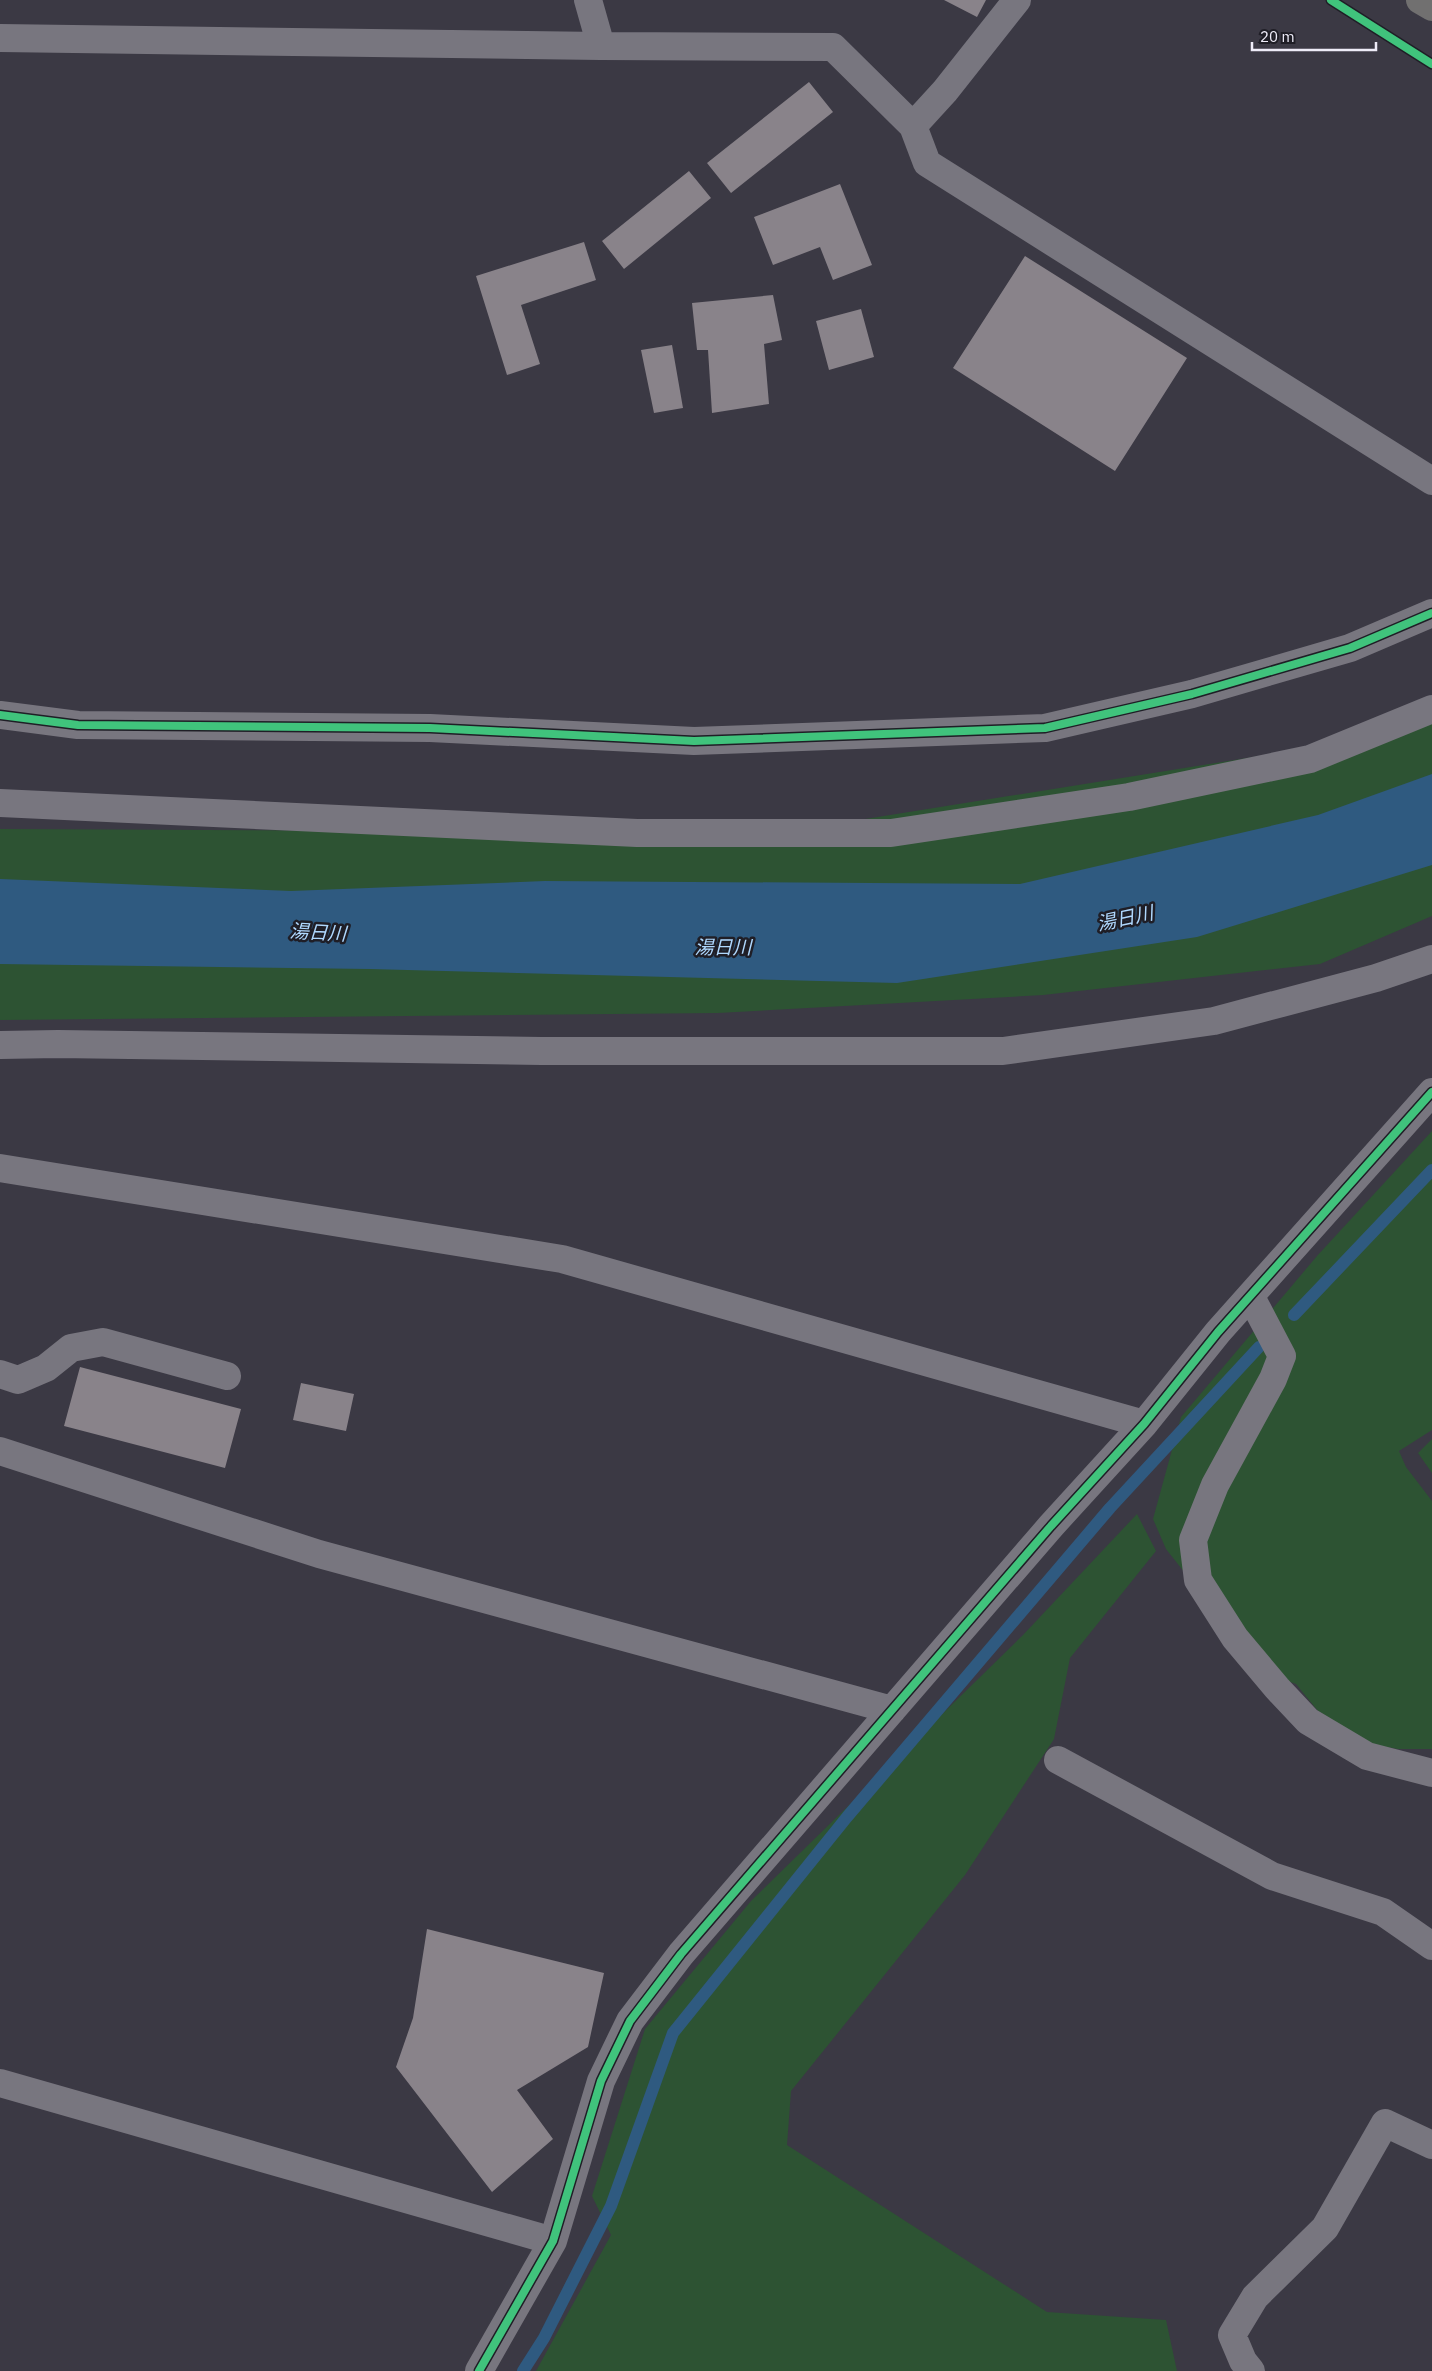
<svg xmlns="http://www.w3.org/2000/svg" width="1432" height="2371" font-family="'IBM Plex Sans','Noto Sans JP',sans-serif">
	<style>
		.green { fill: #2d5333 }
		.water { fill: #2f5a80 }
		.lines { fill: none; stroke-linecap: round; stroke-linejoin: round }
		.stream { stroke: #2f5a80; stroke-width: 12 }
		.building { fill: #89838a }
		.minor { stroke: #78767f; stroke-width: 28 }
		.major { stroke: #717070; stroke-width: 28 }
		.cycleway-casing { stroke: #1f1e26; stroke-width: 11 }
		.cycleway { stroke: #40c37c; stroke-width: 8 }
		.labels { text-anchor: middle; stroke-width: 5; stroke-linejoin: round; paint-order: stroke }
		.water-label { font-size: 19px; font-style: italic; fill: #afd8fe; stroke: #1f1e26 }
	</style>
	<rect width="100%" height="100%" fill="#3b3944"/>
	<path class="green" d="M1432,705V916L1320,964L1043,995L718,1013L0,1020V829L778,833L1353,741Z
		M1432,1131V1430L1399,1451L1406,1467L1432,1501V1749H1398L1370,1744L1318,1711L1296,1684L1263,1672L1166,1549L1153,1519L1181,1417L1317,1256Z
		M1432,1439V1473L1418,1453Z
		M1137,1514L1156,1551L1070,1658L1054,1739L965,1875L791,2091L787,2145L1047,2312L1166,2320L1177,2371H536L611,2235L592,2196L645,2029L751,1901L1023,1635Z"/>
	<path class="water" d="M1432,774V865L1197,937L897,983L370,969L0,964V879L291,891L545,881L1020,884L1318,815Z"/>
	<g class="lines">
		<path class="stream" d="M1294,1315L1432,1170
			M523,2371L544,2338L611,2206L673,2033L847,1817L1110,1508L1259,1347"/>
	</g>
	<path class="building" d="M944,0H986L977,17Z
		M809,82L833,112L731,193L707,163Z
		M689,171L711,198L624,269L602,241Z
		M840,184L872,265L833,280L820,247L773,265L754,217Z
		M584,242L596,280L521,305L540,364L507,375L476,276Z
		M1025,256L1187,358L1115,471L953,368Z
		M773,295L782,340L764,344L769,404L712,413L708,350H697L692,303Z
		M861,309L874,357L829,370L816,321Z
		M672,345L683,408L654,413L641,350Z
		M80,1367L241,1409L225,1468L64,1426Z
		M301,1383L354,1394L346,1431L293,1420Z
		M427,1929L604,1973L588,2047L517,2090L553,2139L492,2192L396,2067L413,2018Z"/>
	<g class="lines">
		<path class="minor" d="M588,0L601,46
			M0,38L601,46L833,47L913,126L945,91L1017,0
			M913,126L927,163L1432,481
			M0,715L78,725L430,728L694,741L1045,728L1192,694L1350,648L1432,613
			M0,803L637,833H891L1129,797L1310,759L1432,709
			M0,1045L58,1044L542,1051H1003L1214,1021L1376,978L1432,959
			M0,1168L562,1259L1144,1424
			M1251,1297L1282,1356L1273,1379L1215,1485L1193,1540L1198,1580L1235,1638L1277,1688L1308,1721L1367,1756L1432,1773
			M0,1374L18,1380L46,1368L71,1348L103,1342L227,1376
			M0,1451L319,1554L892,1710
			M1058,1760L1272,1876L1383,1912L1432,1946
			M0,2083L553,2241
			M479,2371L553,2241L601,2081L630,2021L681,1954L1051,1526L1144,1424L1218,1332L1432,1092
			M1251,2371L1243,2361L1232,2335L1255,2297L1325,2228L1385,2123L1432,2145"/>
		<path class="major" d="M1420,0L1432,7"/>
		<defs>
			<path id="cycleway" d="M1331,0L1432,64
				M0,715L78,725L430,728L694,741L1045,728L1192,694L1350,648L1432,613
				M479,2371L553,2241L601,2081L630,2021L681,1954L1051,1526L1144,1424L1218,1332L1432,1092"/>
		</defs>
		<use href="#cycleway" class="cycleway-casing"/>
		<use href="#cycleway" class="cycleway"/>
	</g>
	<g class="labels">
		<g class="water-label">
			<text transform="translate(1125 918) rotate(-12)" y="7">湯日川</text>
			<text transform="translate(318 932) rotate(3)" y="7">湯日川</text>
			<text x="723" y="954">湯日川</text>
		</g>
	</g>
	<path d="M1252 42v8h124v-8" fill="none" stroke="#eeecf8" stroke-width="2.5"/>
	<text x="1260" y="42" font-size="15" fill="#eeecf8" stroke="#1f1e26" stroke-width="4" paint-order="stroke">20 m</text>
</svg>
